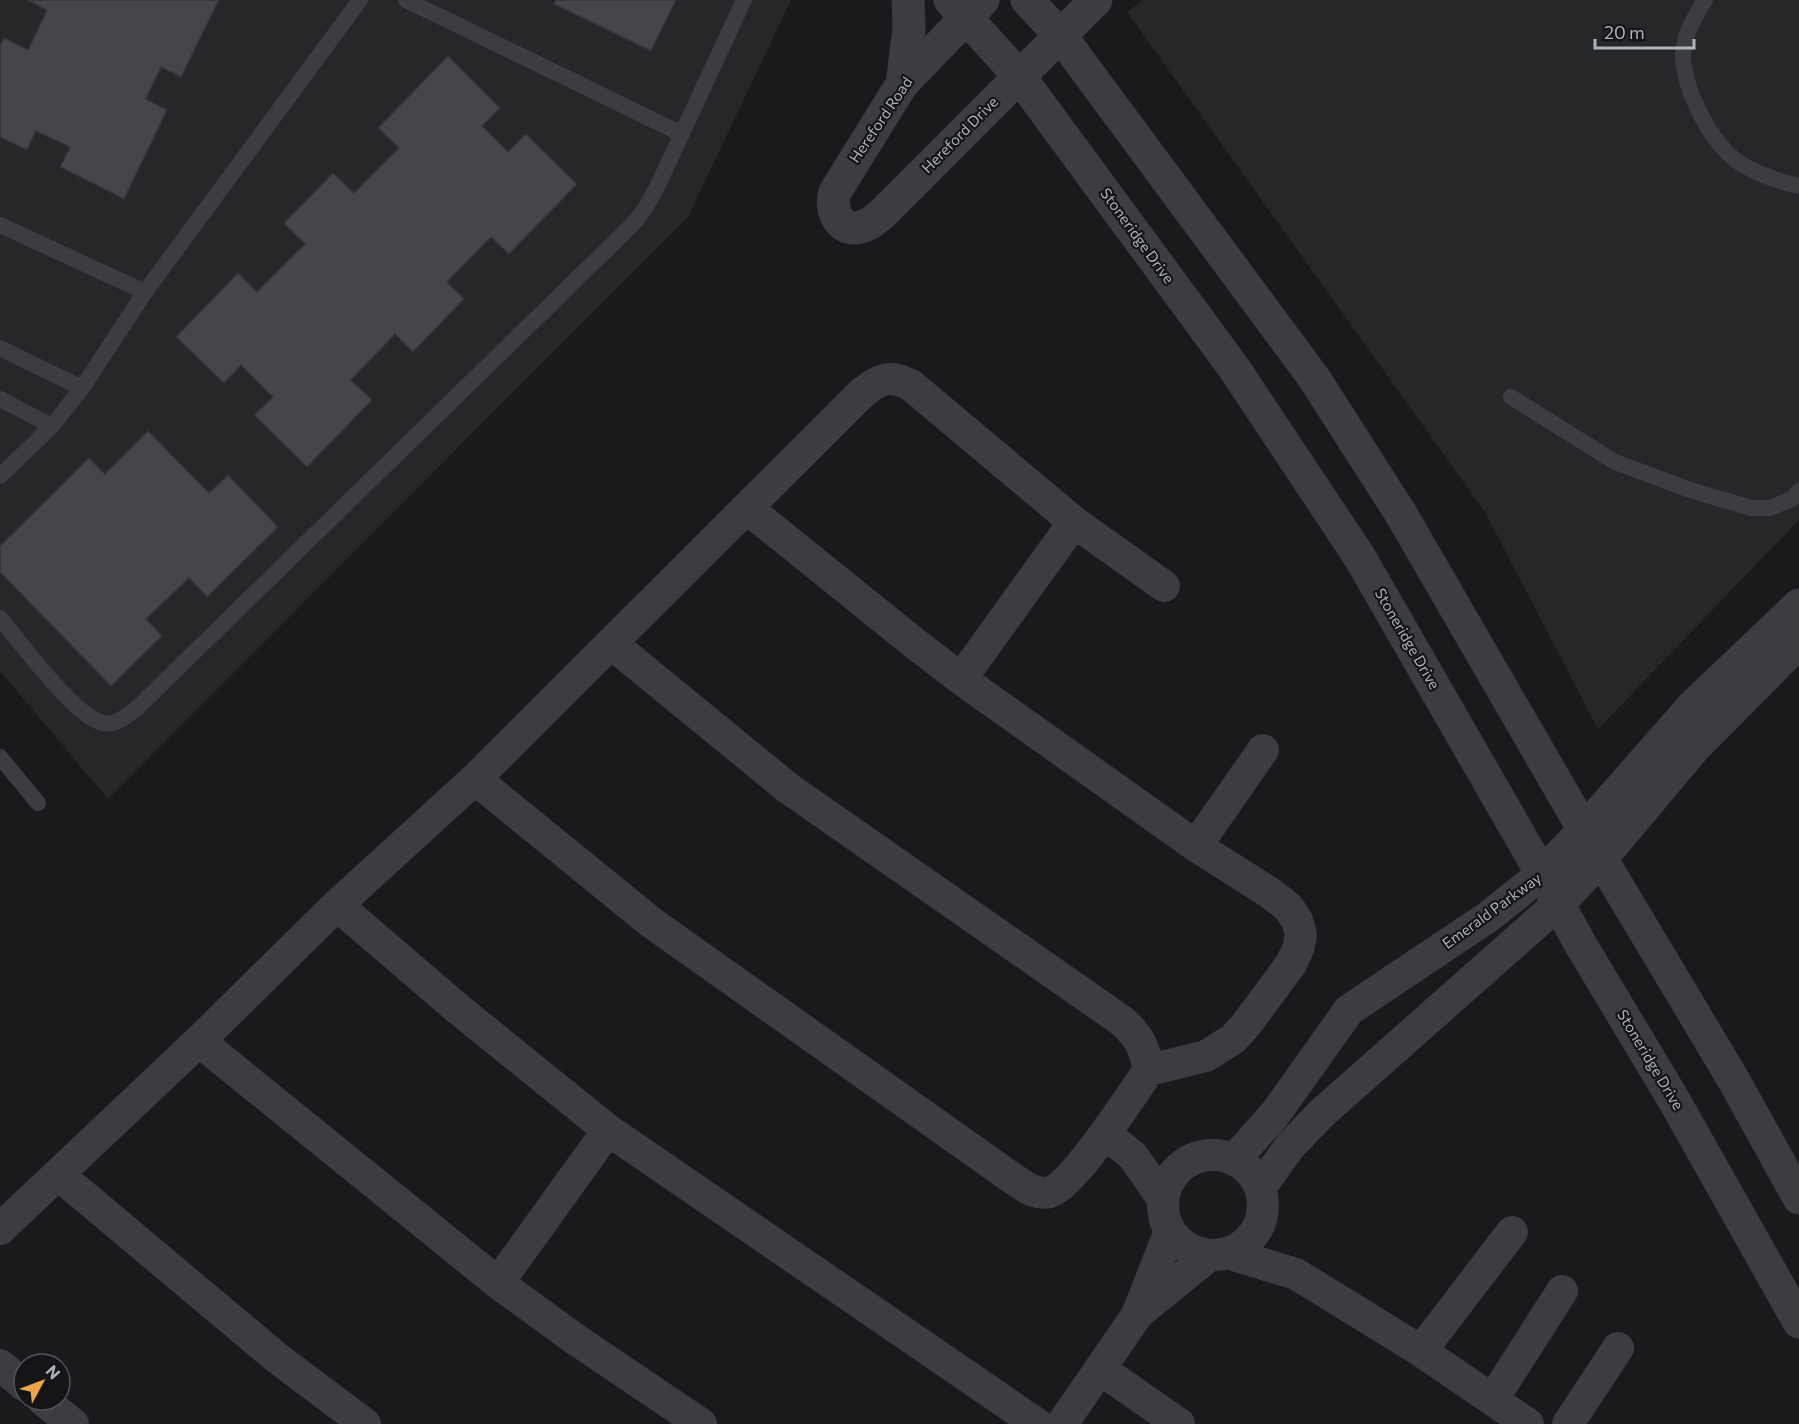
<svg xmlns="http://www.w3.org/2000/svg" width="1799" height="1424" font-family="Commissioner,sans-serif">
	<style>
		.built { fill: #262729 }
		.building { fill: #444649; stroke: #343538; stroke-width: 1.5 }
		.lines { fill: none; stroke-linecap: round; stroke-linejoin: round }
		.service { stroke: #3b3d41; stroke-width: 16 }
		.minor { stroke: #3b3d41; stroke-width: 32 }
		.tertiary { stroke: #3b3d41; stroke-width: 33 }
		.labels { text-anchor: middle; stroke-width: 4.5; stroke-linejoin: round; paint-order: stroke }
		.street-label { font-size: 15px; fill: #adb3bb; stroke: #151518 }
	</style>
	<rect width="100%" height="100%" fill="#1a1a1c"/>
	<path class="built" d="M0,0H791L688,217L108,799L0,671Z
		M1143,0H1799V520L1598,729L1485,512L1127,12Z"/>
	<path class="building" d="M27,0H219L181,77L161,67L146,99L167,110L124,199L60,167L70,147L36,131L27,150L0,137V46L4,38L28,50L47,10Z
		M556,0H676L651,51L554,4Z
		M448,56L500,108L482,126L508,152L526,134L577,184L509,254L491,237L447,282L464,299L413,352L395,334L351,380L372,400L307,467L254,415L273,397L241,365L224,383L176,337L238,273L257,292L305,244L284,223L333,173L354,193L399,148L378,128Z
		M148,431L209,493L228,475L278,527L207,597L189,578L146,619L162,636L111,686L0,572V546L89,458L105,474Z"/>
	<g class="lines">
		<path class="service" d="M406,0L680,133
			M1705,0C1695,17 1683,35 1683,55C1684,91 1712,147 1743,165C1761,175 1779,182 1799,186
			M0,225L145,292
			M0,348L82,388
			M1511,397L1615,462L1690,490L1751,508H1770L1792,499L1799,491
			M0,399L52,426
			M0,476L52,426L82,388L145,292L360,0
			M0,618C20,642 75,717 103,723C116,726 127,715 136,709L634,223L646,207L658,185L744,0
			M0,757L38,803"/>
		<path class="minor" d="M748,509L913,642L961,679L1196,846L1270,893L1288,907L1297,920L1301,935L1298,949L1291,964L1245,1026L1233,1039L1206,1056L1149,1070
			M961,679L1074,522
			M475,779L652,923L1012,1178C1023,1185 1035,1196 1050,1192C1074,1185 1132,1094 1149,1070C1144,1047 1140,1037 1122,1021L788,788L612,644
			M1196,846L1263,750
			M337,905L457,1008L608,1130L1037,1424
			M199,1041L498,1283L575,1339L701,1424
			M1105,1133L1133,1156L1162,1198
			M1163 1205a50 50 0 1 1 100 0a50 50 0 1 1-100 0Z
			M1234,1160L1275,1114L1349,1010L1488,917L1542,874
			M59,1175L277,1358L365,1424
			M1260,1188L1291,1145L1322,1113L1558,904
			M0,1229L199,1041L337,905L475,779L862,393C880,378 891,374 912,386L1074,522L1164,586
			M1227,1253L1296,1274L1421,1351L1528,1424
			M498,1283L608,1130
			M1137,1314L1210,1255
			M1421,1351L1512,1232
			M0,1365L24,1385
			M1100,1369L1179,1424
			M1493,1399L1562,1291
			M43,1400L73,1424
			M1062,1424L1137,1315L1170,1231
			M1568,1424L1618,1348"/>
		<path class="tertiary" d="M950,0L1019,76L1234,368L1359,556L1542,874L1582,947L1675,1102L1799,1322
			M983,0L902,84L835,192C830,207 837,229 856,228C867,227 875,220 882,214L1096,0
			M1027,0L1060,35L1314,378L1401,514L1584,830L1733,1079L1799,1198
			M902,84L909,28L908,0
			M1542,874L1584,830L1693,706L1799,605
			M1558,904L1601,859L1694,748L1799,642"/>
	</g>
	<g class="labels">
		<g class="street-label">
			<text transform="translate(881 120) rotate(-56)" y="5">Hereford Road</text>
			<text transform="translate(960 135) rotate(-45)" y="5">Hereford Drive</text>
			<text transform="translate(1137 236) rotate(54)" y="5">Stoneridge Drive</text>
			<text transform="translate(1407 639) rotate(60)" y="5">Stoneridge Drive</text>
			<text transform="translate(1492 911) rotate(-36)" y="5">Emerald Parkway</text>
			<text transform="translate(1650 1060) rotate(59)" y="5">Stoneridge Drive</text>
		</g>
	</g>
	<g transform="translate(42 1382) rotate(49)"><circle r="28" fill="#151518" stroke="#525459" stroke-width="1.5"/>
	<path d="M0-4.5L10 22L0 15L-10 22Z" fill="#eba844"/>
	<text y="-9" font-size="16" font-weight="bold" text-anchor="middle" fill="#adb3bb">N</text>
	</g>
	<path d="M1595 39v9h99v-9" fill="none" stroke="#adb3bb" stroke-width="3"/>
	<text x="1604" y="39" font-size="18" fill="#adb3bb" stroke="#151518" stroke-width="4.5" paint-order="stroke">20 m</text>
</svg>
